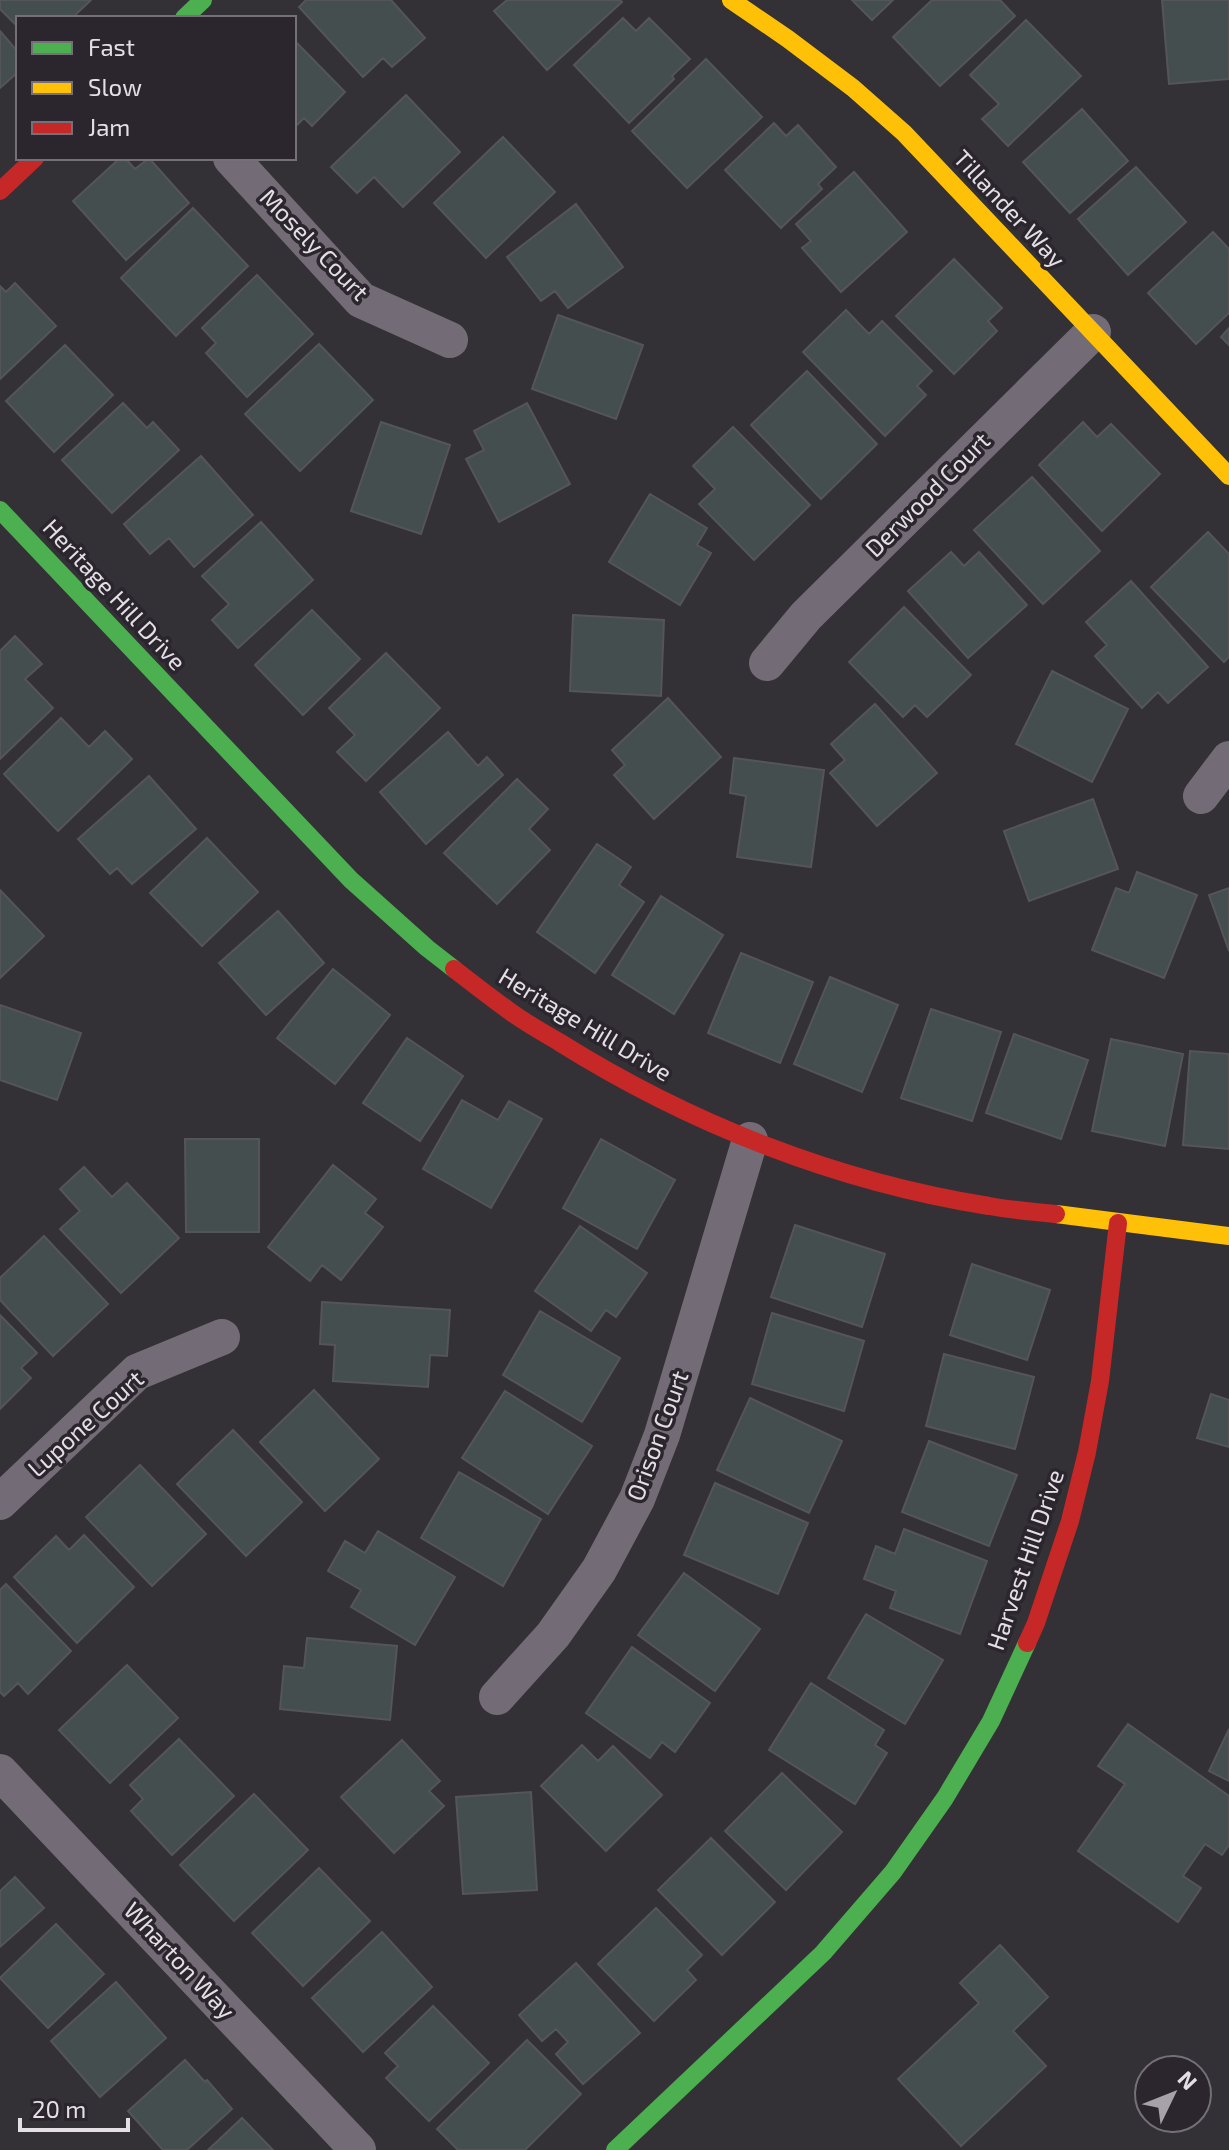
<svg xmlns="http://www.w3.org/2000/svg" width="1229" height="2150" font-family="'Exo 2',sans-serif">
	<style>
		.building { fill: #454e4f; stroke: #545557; stroke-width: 2 }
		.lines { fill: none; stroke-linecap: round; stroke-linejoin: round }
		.street { stroke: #736c77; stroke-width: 36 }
		.fast { stroke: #4caf50; stroke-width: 18 }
		.slow { stroke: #ffc107; stroke-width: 18 }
		.jam { stroke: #c62828; stroke-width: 18 }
		.labels { text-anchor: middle; stroke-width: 7; stroke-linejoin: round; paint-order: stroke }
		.street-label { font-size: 24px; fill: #e3dfe5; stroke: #2b252e }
	</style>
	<rect width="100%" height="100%" fill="#343136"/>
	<path class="building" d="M0,0H91L72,18H18V27L0,9Z
		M306,0H391L425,38L392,67L383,58L363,77L299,7Z
		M507,0H620L622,2L547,70L494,11Z
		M852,0H893L872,20Z
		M932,0H1000L1015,16L940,86L893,37Z
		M1162,0H1229V79L1169,84Z
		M623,18L636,31L649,18L690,59L672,76L674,79L629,123L574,65Z
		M1026,20L1081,76L1008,146L982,119L999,104L970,75Z
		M0,31L18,52V72L0,88Z
		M294,40L345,92L312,126L304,118L294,128Z
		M706,59L762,117L687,188L632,131Z
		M406,95L460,152L403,207L374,177L357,193L331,167Z
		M1082,109L1128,161L1070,213L1023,162Z
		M774,123L786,136L798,125L836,167L818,184L822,189L781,228L725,170Z
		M503,137L555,192L486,258L434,203Z
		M120,158H125L135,169L149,158L189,203L126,260L73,201Z
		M1136,167L1186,222L1128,275L1078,219Z
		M854,172L907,232L841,292L802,248L811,241L796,224Z
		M576,204L623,267L568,308L555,291L541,301L507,257Z
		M193,208L248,266L176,336L121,278Z
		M1213,232L1229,249V313L1196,344L1148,293Z
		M954,259L1002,308L988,321L997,331L954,374L896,316Z
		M257,275L313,334L247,397L206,353L216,343L202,328Z
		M15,283L56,326L0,379V286L6,292Z
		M846,310L869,334L882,321L932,371L917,386L926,395L885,436L803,352Z
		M558,315L643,345L616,419L532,389Z
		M1229,328V345L1221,337Z
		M319,344L373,400L300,471L245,414Z
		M65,345L113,395L54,452L6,401Z
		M807,371L877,444L821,499L751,425Z
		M123,403L147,428L153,422L179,450L112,513L62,460Z
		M527,403L570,484L499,522L466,459L484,450L474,431Z
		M381,422L450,445L421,534L351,511Z
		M1083,422L1097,437L1111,424L1160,474L1102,531L1039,465Z
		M733,427L810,505L754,560L699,504L715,489L693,466Z
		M201,456L253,515L194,567L169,538L150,554L124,524Z
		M1032,477L1100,551L1043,604L974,530Z
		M650,494L707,528L697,545L711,553L680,605L609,562Z
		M261,522L313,580L238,648L212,620L229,604L202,576Z
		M1208,532L1229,554V657L1224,662L1151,587Z
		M951,552L964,566L979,552L1027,605L968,658L908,591Z
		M1131,581L1208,667L1168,703L1158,692L1142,708L1095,656L1107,645L1086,622Z
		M904,607L971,675L927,717L915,705L903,717L849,662Z
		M312,610L360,659L303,715L255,665Z
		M573,615L664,620L661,696L570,691Z
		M15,636L42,664L25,679L53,708L0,759V651Z
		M386,653L440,708L366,781L337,752L355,735L329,708Z
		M1052,671L1128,709L1092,782L1016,744Z
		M668,698L721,757L654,819L614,775L625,765L612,750Z
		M875,704L937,773L877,826L830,773L845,760L831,744Z
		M61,718L89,747L105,731L132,759L58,831L4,774Z
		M448,732L478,766L487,757L503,775L426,844L380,792Z
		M734,758L824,770L811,867L737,857L746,796L730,793Z
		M149,776L196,829L132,884L117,868L110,874L78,839Z
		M517,779L548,809L529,829L550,850L497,904L444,853Z
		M1093,799L1118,869L1029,901L1004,831Z
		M207,838L258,892L202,946L150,893Z
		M597,844L631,867L619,885L644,902L595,973L537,932Z
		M1137,872L1197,895L1164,978L1092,950L1116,888L1129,893Z
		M1229,888V951L1209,895Z
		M0,890L44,936L0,978Z
		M661,896L723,935L674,1014L612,975Z
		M278,911L324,963L266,1015L219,963Z
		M741,953L813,982L780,1063L708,1033Z
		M333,969L390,1015L335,1084L277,1038Z
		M830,977L898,1005L862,1092L794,1064Z
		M0,1005L81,1033L57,1100L0,1080Z
		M931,1009L1001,1032L972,1121L901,1098Z
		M1014,1034L1088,1060L1061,1139L986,1113Z
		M407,1038L463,1076L420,1141L363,1103Z
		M1111,1039L1183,1054L1165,1146L1092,1131Z
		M1190,1051L1229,1054V1149L1183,1145Z
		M462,1100L498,1120L509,1101L542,1119L491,1208L423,1169Z
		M185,1139H259V1232H186Z
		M601,1139L675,1180L637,1249L563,1208Z
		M333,1165L376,1199L365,1213L383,1227L341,1280L322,1265L310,1281L268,1247Z
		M84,1167L112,1197L127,1183L179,1238L121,1293L60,1229L80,1211L60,1189Z
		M795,1225L885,1254L862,1327L771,1297Z
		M580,1226L647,1273L616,1317L606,1310L591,1331L535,1291Z
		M44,1236L108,1304L53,1356L0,1300V1278Z
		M972,1264L1050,1290L1027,1360L950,1335Z
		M322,1302L450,1310L447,1356L430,1355L428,1387L333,1381L335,1345L320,1344Z
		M540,1311L620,1358L582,1422L503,1375Z
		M772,1313L864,1341L844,1411L752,1384Z
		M0,1315L37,1353L21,1368L31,1378L0,1409Z
		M944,1354L1034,1377L1015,1449L926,1426Z
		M314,1390L379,1459L325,1511L260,1442Z
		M505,1391L592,1446L548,1514L462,1458Z
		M1211,1394L1229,1400V1447L1197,1438Z
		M750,1398L842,1441L809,1513L717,1470Z
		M233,1430L302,1502L246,1556L177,1484Z
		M929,1441L1017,1475L989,1546L902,1512Z
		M140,1465L206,1534L152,1586L86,1517Z
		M459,1472L541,1519L503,1586L421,1538Z
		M715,1483L808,1523L778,1594L684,1555Z
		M904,1529L987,1561L960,1634L890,1608L896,1591L864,1579L876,1546L895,1554Z
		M378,1531L455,1577L415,1645L351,1607L361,1590L328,1571L345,1541L365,1553Z
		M84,1535L134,1587L77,1643L14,1577L56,1536L69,1550Z
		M684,1573L760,1629L715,1691L638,1635Z
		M6,1584L71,1651L28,1694L18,1683L4,1696L0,1692V1590Z
		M866,1614L943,1660L905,1724L828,1678Z
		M307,1638L397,1646L390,1720L280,1709L284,1666L304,1668Z
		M632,1647L710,1703L675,1752L662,1742L650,1758L586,1713Z
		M127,1665L178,1718L110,1783L59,1730Z
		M811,1683L884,1730L875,1745L887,1753L855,1804L769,1750Z
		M1128,1724L1229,1796V1845L1222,1855L1205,1844L1183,1876L1201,1888L1178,1922L1078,1851L1125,1784L1098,1766Z
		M1229,1729V1781L1209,1771Z
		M179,1739L234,1796L172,1855L131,1811L143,1799L130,1785Z
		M402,1740L440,1781L429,1791L444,1806L394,1853L341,1797Z
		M582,1745L598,1761L613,1746L662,1795L606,1851L541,1786Z
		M782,1773L842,1832L786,1890L725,1831Z
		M531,1792L537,1890L463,1894L456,1797Z
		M254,1794L308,1850L234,1921L180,1865Z
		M711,1838L775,1902L722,1955L658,1890Z
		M319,1868L370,1921L303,1986L252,1933Z
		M15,1877L44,1908L0,1947V1891Z
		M656,1908L702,1955L687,1970L696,1980L654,2021L598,1964Z
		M56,1924L104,1974L48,2028L0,1978Z
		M382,1932L432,1987L363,2052L312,1998Z
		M1000,1945L1048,1997L1013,2031L1046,2066L961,2146L898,2079L979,2003L960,1983Z
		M576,1963L640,2033L583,2084L556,2054L568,2042L556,2029L542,2041L519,2015Z
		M116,1982L166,2038L100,2097L51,2041Z
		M433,2006L489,2063L429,2121L386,2078L398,2066L385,2053Z
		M527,2040L581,2094L525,2150H458L437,2129Z
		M185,2060L205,2082L207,2080L232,2109L187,2150H163L128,2111Z
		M242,2118L273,2150H208Z"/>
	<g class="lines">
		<path class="street" d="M231,158L361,300L450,340
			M767,663L806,616L1093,332
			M1201,796L1229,759
			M0,1502L137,1372L222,1337
			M497,1697L553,1635L599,1570L637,1499L662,1435L750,1140
			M0,1772L358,2150"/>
		<path class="fast" d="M184,18L203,0
			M0,510L351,880L427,948L454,969
			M615,2150L823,1953L893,1872L945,1798L991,1721L1027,1643"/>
		<path class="slow" d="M731,0L788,39L853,88L904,133L1229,476
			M1056,1214L1229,1236"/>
		<path class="jam" d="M0,191L35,158
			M454,969C472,983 490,997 508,1010C524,1022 542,1032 559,1042C690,1124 837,1182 989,1206C1011,1210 1034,1212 1056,1214
			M1027,1643L1036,1623L1070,1521L1087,1452L1100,1381L1118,1223"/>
	</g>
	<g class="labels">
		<g class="street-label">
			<text transform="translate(1009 209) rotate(47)" y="8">Tillander Way</text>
			<text transform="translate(314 245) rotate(46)" y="8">Mosely Court</text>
			<text transform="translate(928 495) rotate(-45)" y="8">Derwood Court</text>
			<text transform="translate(114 595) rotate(47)" y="8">Heritage Hill Drive</text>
			<text transform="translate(585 1025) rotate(31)" y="8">Heritage Hill Drive</text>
			<text transform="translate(86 1424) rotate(-42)" y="8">Lupone Court</text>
			<text transform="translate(658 1436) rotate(-70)" y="8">Orison Court</text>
			<text transform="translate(1026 1560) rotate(-71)" y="8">Harvest Hill Drive</text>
			<text transform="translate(179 1961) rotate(47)" y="8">Wharton Way</text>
		</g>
	</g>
	<rect x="16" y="16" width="280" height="144" fill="#2b252e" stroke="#756f77" stroke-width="2"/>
	<rect x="32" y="42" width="40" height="12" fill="#4caf50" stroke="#756f77" stroke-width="2"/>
	<text x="88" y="56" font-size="24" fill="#e3dfe5">Fast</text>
	<rect x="32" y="82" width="40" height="12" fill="#ffc107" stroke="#756f77" stroke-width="2"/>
	<text x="88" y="96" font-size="24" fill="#e3dfe5">Slow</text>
	<rect x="32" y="122" width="40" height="12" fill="#c62828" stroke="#756f77" stroke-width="2"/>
	<text x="88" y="136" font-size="24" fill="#e3dfe5">Jam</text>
	<g transform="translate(1173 2094) rotate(47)"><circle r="38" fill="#2b252e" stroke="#756f77" stroke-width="2"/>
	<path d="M0-6L14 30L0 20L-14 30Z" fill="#a6a2a8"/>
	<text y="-12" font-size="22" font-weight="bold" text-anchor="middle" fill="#e3dfe5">N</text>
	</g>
	<path d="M20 2118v12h108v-12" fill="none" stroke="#e3dfe5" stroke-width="4"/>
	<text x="32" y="2118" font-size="24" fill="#e3dfe5" stroke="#2b252e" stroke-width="6" paint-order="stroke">20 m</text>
</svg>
